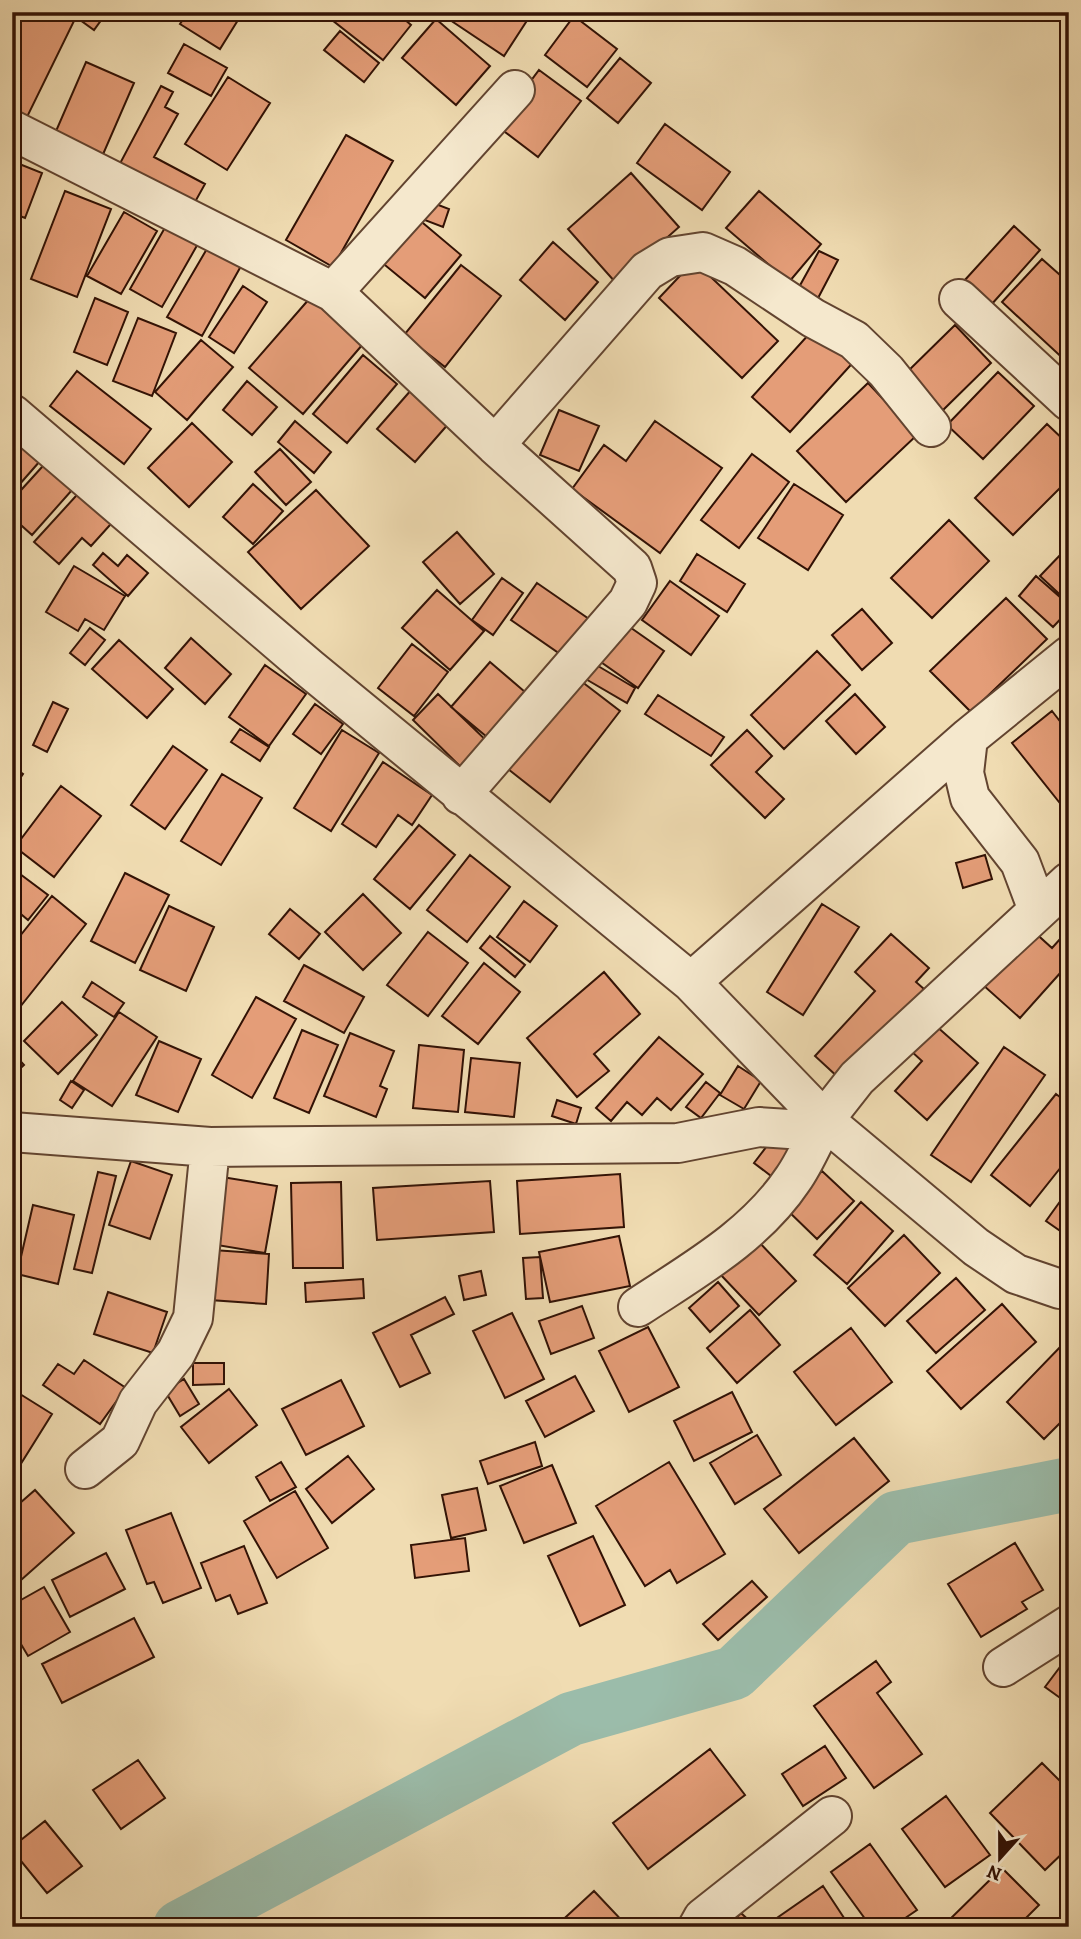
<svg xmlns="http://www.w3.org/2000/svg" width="1081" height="1939" font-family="Alegreya,serif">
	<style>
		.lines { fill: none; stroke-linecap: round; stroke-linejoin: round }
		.river { stroke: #9bbcaa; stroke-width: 54 }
		.building { fill: #e49d78; stroke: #321205; stroke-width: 2 }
		.minor-casing { stroke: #624430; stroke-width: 42 }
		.minor { stroke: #f5e8cd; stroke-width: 38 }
	</style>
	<rect width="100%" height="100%" fill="#f0dcb2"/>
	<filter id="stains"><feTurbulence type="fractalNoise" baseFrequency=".00286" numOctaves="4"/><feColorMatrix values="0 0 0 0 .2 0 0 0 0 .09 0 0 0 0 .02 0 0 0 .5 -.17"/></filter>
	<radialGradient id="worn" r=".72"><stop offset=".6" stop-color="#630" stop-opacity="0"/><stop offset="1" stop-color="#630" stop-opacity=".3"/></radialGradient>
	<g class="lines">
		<path class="river" d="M180,1927L571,1719L734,1673L896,1518L1069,1484"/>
	</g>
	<path class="building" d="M22,12H56L74,21L27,117L12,109V31Z
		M69,12H107L94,30Z
		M188,12H243L220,49L180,24Z
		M338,12H396L411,25L383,60L332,20Z
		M455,12H518L528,19L504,56L450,20Z
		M574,16L617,49L587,87L545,55Z
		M436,19L490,66L456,105L402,58Z
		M340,31L379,63L364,82L324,50Z
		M184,44L227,68L211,96L168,73Z
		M620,58L651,83L618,123L587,98Z
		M86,62L134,83L101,159L53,138Z
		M539,70L581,101L538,157L497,126Z
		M228,77L270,103L227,170L185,144Z
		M161,86L173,92L165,107L178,114L154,157L205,184L190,211L116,171Z
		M665,124L730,172L702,210L637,163Z
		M346,135L393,161L333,267L286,240Z
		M12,161L42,173L25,218L12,213Z
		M631,173L679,227L616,283L568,229Z
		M65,191L111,209L77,297L31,279Z
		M759,191L821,244L789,282L726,228Z
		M428,201L449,209L443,227L422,219Z
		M124,212L157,231L121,294L87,276Z
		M417,218L461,255L425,298L380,261Z
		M167,224L199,242L162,307L130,289Z
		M1014,226L1040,250L991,305L964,281Z
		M553,242L598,282L565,320L520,280Z
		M208,247L241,266L202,336L167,317Z
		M819,251L838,260L817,300L798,289Z
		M1042,259L1069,283V364L1002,302Z
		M694,261L778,341L742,378L659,298Z
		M461,265L501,296L445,367L404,335Z
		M243,286L267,302L234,353L209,337Z
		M95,298L128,312L107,365L74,352Z
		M310,298L363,344L303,414L249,368Z
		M138,318L176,333L152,396L113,381Z
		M820,322L858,357L790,432L752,397Z
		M955,325L991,363L940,413L903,376Z
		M201,340L233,367L187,420L155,392Z
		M363,355L397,384L347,443L313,414Z
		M77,371L151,429L124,464L50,406Z
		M998,372L1034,406L983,459L947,425Z
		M247,381L277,407L252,435L223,410Z
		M868,383L917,435L846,502L797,451Z
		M412,389L450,422L415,462L377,429Z
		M559,410L599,426L579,471L540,455Z
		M295,421L331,452L314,473L278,442Z
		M655,421L722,468L660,553L572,489L604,445L626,461Z
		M12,423L47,453L12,493Z
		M192,423L232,462L189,507L148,468Z
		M1047,424L1069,445V479L1013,535L975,498Z
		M280,449L311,482L286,505L255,472Z
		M752,454L789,482L739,548L701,520Z
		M52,456L80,481L32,535L12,517V500Z
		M253,484L283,511L253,544L223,517Z
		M794,484L843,515L808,570L758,538Z
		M86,485L119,515L91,546L82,538L59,564L34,542Z
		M316,490L369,546L301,609L248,552Z
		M949,520L989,561L932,618L891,578Z
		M457,532L494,574L460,604L423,562Z
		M1064,551L1069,556V603L1040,576Z
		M103,553L118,566L127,555L148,573L128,596L93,565Z
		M697,554L745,584L727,612L680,581Z
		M74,566L125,596L104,630L85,619L78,631L46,612Z
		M1036,576L1069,605V610L1053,627L1019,596Z
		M502,578L523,593L493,635L472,620Z
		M670,581L719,616L691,655L642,620Z
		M537,583L589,619L563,656L511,620Z
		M437,590L484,631L450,670L402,628Z
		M1006,598L1047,639L971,712L930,671Z
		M862,609L892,643L862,670L832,635Z
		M624,623L664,651L638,688L598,660Z
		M90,628L105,640L85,665L70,653Z
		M191,638L231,674L205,704L165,668Z
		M119,640L173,689L147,718L92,669Z
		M412,644L448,672L414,716L378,688Z
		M817,651L850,685L784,749L751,715Z
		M490,662L532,698L493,742L451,707Z
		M593,663L635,688L627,703L584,678Z
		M265,665L306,694L269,746L229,717Z
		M577,678L620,711L550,802L508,769Z
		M438,694L494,748L468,774L413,720Z
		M855,694L885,727L856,754L826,721Z
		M658,695L724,737L711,756L645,714Z
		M53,702L68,709L47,752L33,745Z
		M315,704L343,724L321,754L293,734Z
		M1052,711L1069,733V803L1063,807L1012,743Z
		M240,729L269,747L260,761L231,742Z
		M342,730L379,753L331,831L294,808Z
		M747,730L772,756L756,772L784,799L765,818L711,765Z
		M173,746L207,770L165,829L131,805Z
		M383,762L432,795L412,825L398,815L376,847L342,824Z
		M12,766L23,774L12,790Z
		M222,774L262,798L221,865L181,841Z
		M61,786L101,816L54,877L15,847Z
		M419,825L455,855L410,909L374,879Z
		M470,855L510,887L467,942L427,910Z
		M985,855L992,879L963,888L956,863Z
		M12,868L48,895L28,920L16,910L12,915Z
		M125,873L169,895L135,963L91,941Z
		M363,894L401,933L363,970L325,932Z
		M52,896L86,924L12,1017V946Z
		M524,901L557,926L530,962L497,937Z
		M822,904L859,927L803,1015L767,992Z
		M169,906L214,927L186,991L140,970Z
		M290,909L320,934L299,959L269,934Z
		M1069,929V977L1062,971L1020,1018L983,985L1032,930L1052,948Z
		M428,932L468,963L428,1016L387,985Z
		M891,934L929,968L916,982L924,989L840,1079L815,1056L875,991L855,972Z
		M490,936L525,965L515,977L480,948Z
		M484,963L520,992L478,1044L442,1016Z
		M304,965L364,997L344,1033L284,1001Z
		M604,972L640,1014L594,1054L609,1071L577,1097L527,1038Z
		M92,982L124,1003L114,1017L83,997Z
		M256,997L296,1019L252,1098L212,1075Z
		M62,1002L97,1035L58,1074L24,1041Z
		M119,1012L157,1037L112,1106L73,1081Z
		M935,1025L978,1063L927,1120L895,1091L922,1061L911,1051Z
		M302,1030L338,1045L309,1113L274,1098Z
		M350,1033L394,1051L380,1086L387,1089L376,1117L324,1096Z
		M659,1037L703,1074L671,1110L657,1098L642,1115L627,1102L611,1121L596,1108Z
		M159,1041L201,1059L178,1112L136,1095Z
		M419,1045L464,1050L458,1112L413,1108Z
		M1004,1047L1045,1075L971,1182L931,1155Z
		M12,1052L24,1065L12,1076Z
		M471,1058L520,1063L514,1117L465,1112Z
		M738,1066L761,1081L744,1109L720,1095Z
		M71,1081L84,1090L72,1108L60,1100Z
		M706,1082L720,1093L701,1118L686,1107Z
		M1056,1094L1069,1104V1157L1030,1206L991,1175Z
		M557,1100L581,1108L576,1124L552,1116Z
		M773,1138L794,1154L775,1179L754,1163Z
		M131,1161L172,1175L150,1239L109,1225Z
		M822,1171L854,1201L817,1239L785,1208Z
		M98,1172L116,1176L92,1273L74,1269Z
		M620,1174L624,1227L520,1234L517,1181Z
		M222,1177L277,1186L265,1253L211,1244Z
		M490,1181L494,1232L377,1240L373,1188Z
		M341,1182L343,1268H293L291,1183Z
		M1069,1189V1237L1046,1221Z
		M861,1202L893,1231L847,1284L814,1255Z
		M33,1205L74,1215L58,1284L17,1274Z
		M904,1235L940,1273L885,1326L848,1288Z
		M619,1236L630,1286L550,1302L539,1252Z
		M756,1239L796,1281L759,1315L719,1273Z
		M213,1250L269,1254L266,1304L210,1300Z
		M540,1257L543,1298L526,1299L523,1258Z
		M481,1271L486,1295L464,1300L459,1276Z
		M956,1278L985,1310L936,1353L907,1321Z
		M363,1279L364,1298L306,1302L305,1283Z
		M718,1282L739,1306L710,1332L689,1308Z
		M108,1292L167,1312L153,1353L94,1334Z
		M445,1297L454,1314L411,1335L430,1373L400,1387L373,1333Z
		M1002,1304L1036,1342L961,1409L927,1371Z
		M582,1306L594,1338L551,1354L539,1321Z
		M750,1310L780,1345L737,1383L707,1348Z
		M512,1313L544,1379L505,1398L473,1331Z
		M648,1327L679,1387L629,1412L599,1351Z
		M851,1328L892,1382L836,1425L794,1372Z
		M1064,1343L1069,1348V1414L1044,1439L1007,1402Z
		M84,1360L126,1388L100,1424L43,1385L58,1364L74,1374Z
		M193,1363H224V1384L193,1385Z
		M575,1376L594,1411L545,1437L526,1401Z
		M184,1379L199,1404L180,1416L165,1391Z
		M341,1380L364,1426L306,1455L282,1409Z
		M12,1389L52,1414L12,1478Z
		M229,1389L257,1425L209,1463L181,1427Z
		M732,1392L752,1432L694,1461L674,1421Z
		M757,1435L781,1475L735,1504L710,1463Z
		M854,1438L889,1481L799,1553L764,1509Z
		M535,1442L542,1466L488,1484L480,1461Z
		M348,1456L374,1489L332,1523L306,1489Z
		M281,1462L296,1487L270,1501L256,1477Z
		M669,1462L725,1554L677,1583L670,1570L645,1586L596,1506Z
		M552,1465L576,1523L524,1543L500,1486Z
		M477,1488L486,1530L451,1538L442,1495Z
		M35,1490L74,1533L12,1588V1510Z
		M295,1491L328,1548L277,1578L244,1521Z
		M171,1513L201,1588L163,1603L154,1582L147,1584L126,1530Z
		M593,1536L625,1605L580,1626L548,1556Z
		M465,1538L469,1571L415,1578L411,1545Z
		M1015,1543L1043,1590L1022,1602L1027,1609L981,1637L948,1584Z
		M244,1546L267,1603L238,1614L230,1595L216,1601L201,1563Z
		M106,1553L125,1589L70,1617L52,1580Z
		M752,1581L767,1597L718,1640L703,1624Z
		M44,1587L70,1632L28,1656L12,1629V1605Z
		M134,1618L154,1657L62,1703L42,1664Z
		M1069,1655V1693L1063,1700L1045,1687Z
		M876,1661L891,1682L877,1693L922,1754L874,1788L814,1706Z
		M825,1746L846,1778L803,1806L782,1774Z
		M710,1749L745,1795L648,1869L613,1823Z
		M138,1760L165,1798L121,1829L93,1790Z
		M1042,1763L1069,1790V1847L1045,1870L990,1813Z
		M946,1796L990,1855L945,1887L902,1829Z
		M45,1821L82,1866L47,1893L12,1850V1847Z
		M870,1844L917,1910L892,1927H871L831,1872Z
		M1002,1868L1039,1905L1017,1927H942Z
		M823,1886L850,1927H779L774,1920Z
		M594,1891L628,1927H555Z
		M741,1913L756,1927H727Z"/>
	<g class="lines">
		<defs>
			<path id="minor" d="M12,130L333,292L495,445L632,568L637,583L628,602L461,795
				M333,292L515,90
				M959,299L1069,401
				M12,414L309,668L691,982L824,1120L976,1247L1016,1274L1060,1289L1069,1290
				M495,445L647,271L670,257L703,252L735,266L813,318L854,340L886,371L931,427
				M968,738L964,773L970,798L1020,862L1038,910
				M691,982L968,738L1069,656
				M12,1132L210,1147L678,1143L759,1127L819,1131L824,1120L857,1078L1069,882
				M638,1307C694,1270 755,1236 793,1179C803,1165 811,1147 819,1131
				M85,1469L120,1441L138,1402L176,1353L193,1318L210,1147
				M1003,1667L1069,1625
				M698,1927L703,1918L832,1816"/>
		</defs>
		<use href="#minor" class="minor-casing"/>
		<use href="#minor" class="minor"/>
	</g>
	<rect width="1081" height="1939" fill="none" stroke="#f0dcb2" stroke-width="42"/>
	<rect x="14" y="14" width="1053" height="1911" fill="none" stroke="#321205" stroke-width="3.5"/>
	<rect x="21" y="21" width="1039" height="1897" fill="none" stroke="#321205" stroke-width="2"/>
	<g transform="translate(1000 1858) rotate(201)" stroke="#f5e8cd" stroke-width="5" paint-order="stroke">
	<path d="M0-5L12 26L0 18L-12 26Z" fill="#321205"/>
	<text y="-10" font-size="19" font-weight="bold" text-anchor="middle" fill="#321205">N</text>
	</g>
	<rect width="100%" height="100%" filter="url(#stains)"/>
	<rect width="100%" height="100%" fill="url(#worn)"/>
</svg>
